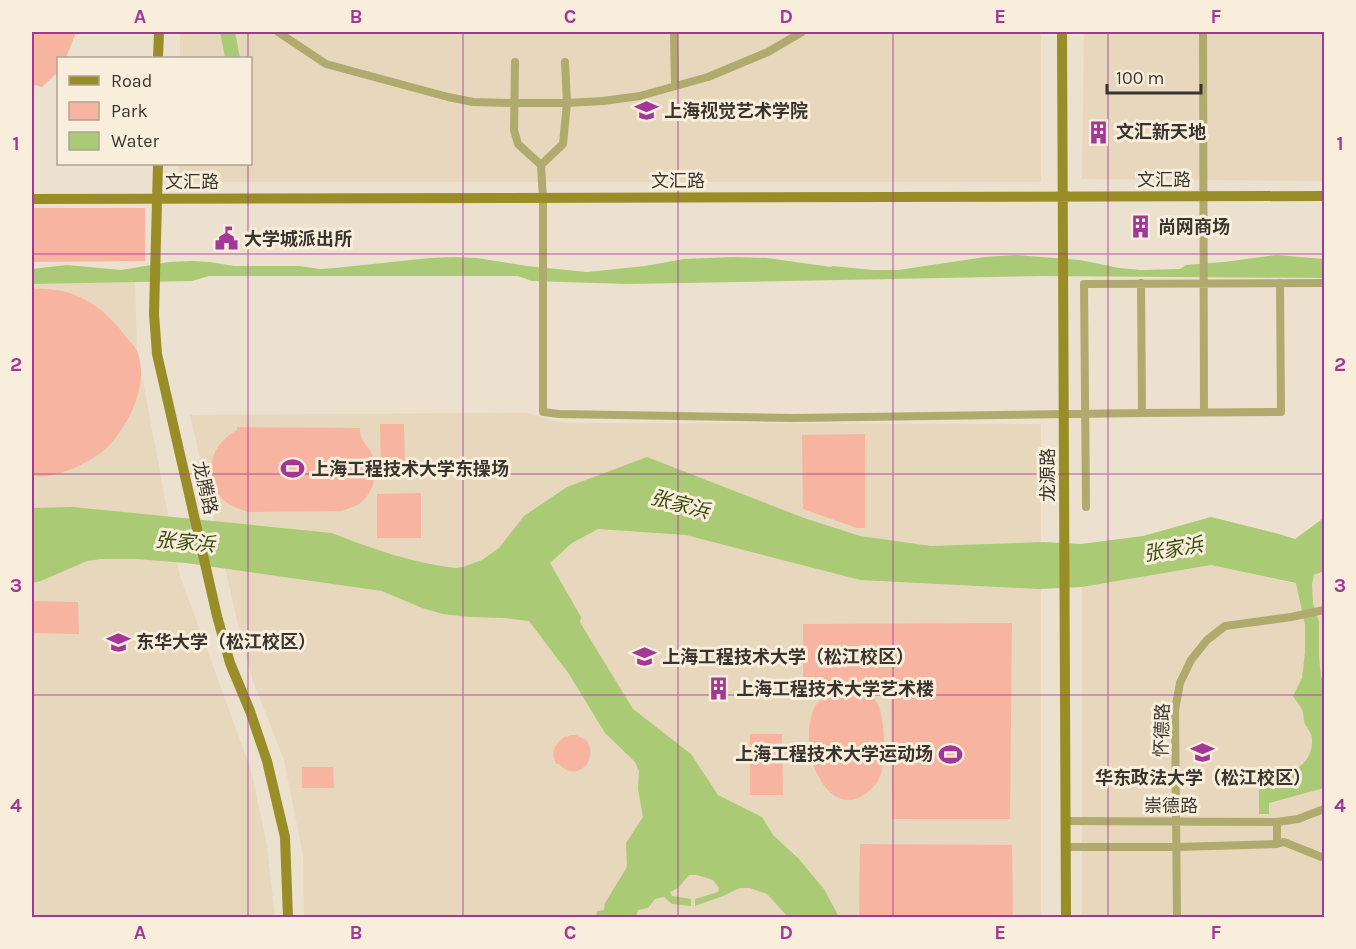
<svg xmlns="http://www.w3.org/2000/svg" width="1356" height="949" font-family="Karla,'Noto Sans SC',sans-serif">
	<style>
		.built { fill: #e6d7bd }
		.green { fill: #f7b5a1 }
		.water { fill: #abca75 }
		.lines { fill: none; stroke-linecap: round; stroke-linejoin: round }
		.minor { stroke: #b0aa6e; stroke-width: 8 }
		.secondary { stroke: #988d26; stroke-width: 10 }
		.grid { fill: none; stroke: #a33798; stroke-width: 1.5; stroke-opacity: 0.55 }
		.labels { text-anchor: middle; stroke-width: 6; stroke-linejoin: round; paint-order: stroke }
		.poi-label { font-size: 18px; font-weight: bold; fill: #39352e; stroke: #f9eedb; text-anchor: start }
		.street-label { font-size: 18px; fill: #39352e; stroke: #f9eedb }
		.water-label { font-size: 20px; font-style: italic; fill: #3b4e10; stroke: #f9eedb }
		.neatline { fill: none; stroke: #a33798; stroke-width: 2 }
		.grid-label { font-size: 20px; text-anchor: middle; font-weight: bold; fill: #a33798 }
	</style>
	<rect width="100%" height="100%" fill="#ebe1ce"/>
	<path class="built" d="M180,32H1041V182H179V164H250V58H180Z
		M1084,32H1324V181L1082,179Z
		M135,282L137,350L179,573L252,773L267,847L275,917H32V284Z
		M527,413L558,422L570,423L1041,424V917H304L303,855L284,760L253,681L240,633L190,415Z
		M1211,565L1297,584L1324,571V917L1082,918V587Z"/>
	<path class="green" d="M32,32H76L66,58H58V72L42,87L32,84Z
		M32,208H145V261L32,262Z
		M32,289C71,287 99,302 123,333C127,339 134,345 137,351C149,381 132,418 113,441C104,453 89,461 76,467C63,473 46,479 32,475Z
		M380,424H404L405,471H381Z
		M237,427L360,428C360,442 366,442 372,454C378,468 375,488 364,500C358,506 350,508 342,511L248,512C242,510 236,508 230,505C200,485 207,446 237,430Z
		M865,434V528H857L803,509L802,435Z
		M421,493V538H377V494Z
		M32,601L78,602L79,634L32,633Z
		M1012,623L1010,819H892L891,684L803,683V624Z
		M846,693C854,693 866,693 873,698C886,707 886,759 881,774C877,787 861,801 847,800C809,796 796,714 824,697C831,693 839,693 846,693Z
		M750,734H782L783,795H750Z
		M570,735H576L584,739L585,738C602,759 576,784 559,764H556C550,751 555,743 566,736L567,737Z
		M302,767H333L334,788H302Z
		M860,844L1012,845L1013,917H859Z"/>
	<path class="water" d="M220,32H235L240,58H225Z
		M1015,255L1080,260L1119,268L1141,270L1180,269L1186,265L1224,262L1276,255L1324,259V278L1045,276L628,284L532,281L518,276H209L192,281L32,284V269L67,265L121,270L169,262L191,261L210,262L234,266H299L320,269L335,268L430,258L454,257L477,258L527,266L587,272L645,266L684,259L733,257L767,258L831,267L832,266L873,270H898L985,257Z
		M647,457L804,518L860,536L931,546L1043,542L1081,544L1143,536L1211,517L1279,534L1295,539L1321,520L1324,515V571L1314,575L1312,584L1313,604L1319,622V657L1321,677L1324,680V788L1269,803V814H1259V780C1283,777 1314,769 1312,738C1311,731 1306,728 1304,721C1303,719 1304,715 1303,712C1301,706 1296,701 1293,696L1302,678L1305,653V625L1296,583L1211,565L1082,587L1039,589L860,580L686,535L598,529L572,543L550,563L581,617L580,622L584,629L633,709L691,754L718,795L762,817L773,835L798,858L824,889L839,917H788L767,894L750,888H740L723,896L695,906V899L718,892L719,888L713,880L697,875H689L678,888L670,892L672,896L691,899V906L672,904L664,897L655,899L648,908L638,910L636,917H585V915H596L597,911L604,910L605,903L627,867L626,843L643,817L638,789L639,771L635,762L605,733L569,674L529,621L505,618L469,617L443,614L422,608L382,591L186,563L136,559H101L87,561L41,581L32,583V508H33L73,507L332,533C372,549 413,563 455,568L463,567L482,560L499,548L524,516L567,487Z"/>
	<g class="lines">
		<path class="minor" d="M278,32L326,64L448,97L473,102L515,103H567L603,101L640,96L708,77L768,52L802,32
			M674,32L675,86
			M1203,32L1204,412
			M515,62L514,130L518,144L541,165L543,198V412L559,414L793,418L1142,413L1141,283
			M541,165L563,144L567,103L565,62
			M1142,413L1281,412L1280,283
			M1086,507L1084,284L1324,283
			M1065,821L1277,822L1298,819L1324,809
			M1277,844V822
			M1065,847H1177L1277,844L1284,842L1324,858
			M1177,918L1175,710L1180,683L1191,660L1207,640L1225,626L1291,617L1324,610"/>
		<path class="secondary" d="M1062,32L1066,918
			M158,58L159,32
			M158,164L154,314L157,354L217,616L230,663L250,711L267,761L285,837L288,918
			M32,199L1324,196"/>
	</g>
	<path class="grid" d="M248,32V58M463,32V918M678,32V918M893,32V918M1108,32V918M248,164V918M32,254H1324M32,474H1324M32,695H1324"/>
	<defs>
		<symbol id="university-bare" viewBox="-9 -9 18 18"><path d="M0-5L7-2L0 1L-7-2ZM-4 1L0 2.5L4 1V4Q0 6-4 4Z" fill="#a33798" stroke="#f9eedb" stroke-width="2.5" paint-order="stroke"/></symbol>
		<symbol id="building-bare" viewBox="-9 -9 18 18"><path d="M-4-6H4V6H1V3H-1V6H-4ZM-2.5-4.3h1.7v1.8h-1.7ZM.8-4.3h1.7v1.8H.8ZM-2.5-1h1.7V.8h-1.7ZM.8-1h1.7V.8H.8Z" fill="#a33798" stroke="#f9eedb" stroke-width="2.5" paint-order="stroke"/></symbol>
		<symbol id="civic-bare" viewBox="-9 -9 18 18"><path d="M-.6-6.5H3V-4.5H.6V-3L4-1V1h2V6H-6V1h2V-1L-.6-3ZM-1.2 2.5V6h2.4V2.5Z" fill="#a33798" stroke="#f9eedb" stroke-width="2.5" paint-order="stroke"/></symbol>
		<symbol id="stadium-bare" viewBox="-9 -9 18 18"><path d="M0-5a6.5 5 0 1 0 0 10a6.5 5 0 1 0 0-10ZM-3.5-1.8h7v3.6h-7Z" fill="#a33798" stroke="#f9eedb" stroke-width="2.5" paint-order="stroke"/></symbol>
	</defs>
	<g fill-rule="evenodd">
		<use href="#university-bare" x="630" y="94" width="33" height="33"/>
		<use href="#building-bare" x="1082" y="116" width="33" height="33"/>
		<use href="#building-bare" x="1124" y="210" width="33" height="33"/>
		<use href="#civic-bare" x="210" y="222" width="33" height="33"/>
		<use href="#stadium-bare" x="276" y="452" width="33" height="33"/>
		<use href="#university-bare" x="102" y="626" width="33" height="33"/>
		<use href="#university-bare" x="628" y="640" width="33" height="33"/>
		<use href="#building-bare" x="702" y="672" width="33" height="33"/>
		<use href="#university-bare" x="1186" y="736" width="33" height="33"/>
		<use href="#stadium-bare" x="934" y="738" width="33" height="33"/>
	</g>
	<g class="labels">
		<g class="poi-label">
			<text x="664" y="117">上海视觉艺术学院</text>
			<text x="1116" y="138">文汇新天地</text>
			<text x="1158" y="233">尚网商场</text>
			<text x="244" y="245">大学城派出所</text>
			<text x="311" y="475">上海工程技术大学东操场</text>
			<text x="136" y="648">东华大学（松江校区）</text>
			<text x="662" y="663">上海工程技术大学（松江校区）</text>
			<text x="736" y="695">上海工程技术大学艺术楼</text>
			<text x="933" y="760" text-anchor="end">上海工程技术大学运动场</text>
			<text x="1203" y="784" text-anchor="middle">华东政法大学（松江校区）</text>
		</g>
		<g class="street-label">
			<text x="1164" y="186">文汇路</text>
			<text x="678" y="187">文汇路</text>
			<text x="192" y="188">文汇路</text>
			<text transform="translate(1048 475) rotate(-90)" y="6">龙源路</text>
			<text transform="translate(205 488) rotate(77)" y="6">龙腾路</text>
			<text transform="translate(1162 730) rotate(-88)" y="6">怀德路</text>
			<text x="1171" y="812">崇德路</text>
		</g>
		<g class="water-label">
			<text transform="translate(680 504) rotate(15)" y="7">张家浜</text>
			<text transform="translate(185 542) rotate(5)" y="7">张家浜</text>
			<text transform="translate(1173 549) rotate(-10)" y="7">张家浜</text>
		</g>
	</g>
	<rect width="1356" height="949" fill="none" stroke="#f9eedb" stroke-width="66"/>
	<rect x="57" y="57" width="195" height="108" fill="#f9eedb" stroke="#aca496" stroke-width="1.5"/>
	<rect x="69" y="76" width="30" height="9" fill="#988d26" stroke="#aca496" stroke-width="1.5"/>
	<text x="111" y="87" font-size="18" fill="#39352e">Road</text>
	<rect x="69" y="102" width="30" height="18" fill="#f7b5a1" stroke="#aca496" stroke-width="1.5"/>
	<text x="111" y="117" font-size="18" fill="#39352e">Park</text>
	<rect x="69" y="132" width="30" height="18" fill="#abca75" stroke="#aca496" stroke-width="1.5"/>
	<text x="111" y="147" font-size="18" fill="#39352e">Water</text>
	<path d="M1107 84v9h94v-9" fill="none" stroke="#39352e" stroke-width="3"/>
	<text x="1116" y="84" font-size="18" fill="#39352e" stroke="#f9eedb" stroke-width="4.5" paint-order="stroke">100 m</text>
	<rect x="33" y="33" width="1290" height="883" class="neatline"/>
	<g class="grid-label">
		<text x="140" y="23">A</text>
		<text x="356" y="23">B</text>
		<text x="570" y="23">C</text>
		<text x="786" y="23">D</text>
		<text x="1000" y="23">E</text>
		<text x="1216" y="23">F</text>
		<text x="16" y="150">1</text>
		<text x="1340" y="150">1</text>
		<text x="16" y="371">2</text>
		<text x="1340" y="371">2</text>
		<text x="16" y="592">3</text>
		<text x="1340" y="592">3</text>
		<text x="16" y="812">4</text>
		<text x="1340" y="812">4</text>
		<text x="140" y="939">A</text>
		<text x="356" y="939">B</text>
		<text x="570" y="939">C</text>
		<text x="786" y="939">D</text>
		<text x="1000" y="939">E</text>
		<text x="1216" y="939">F</text>
	</g>
</svg>
